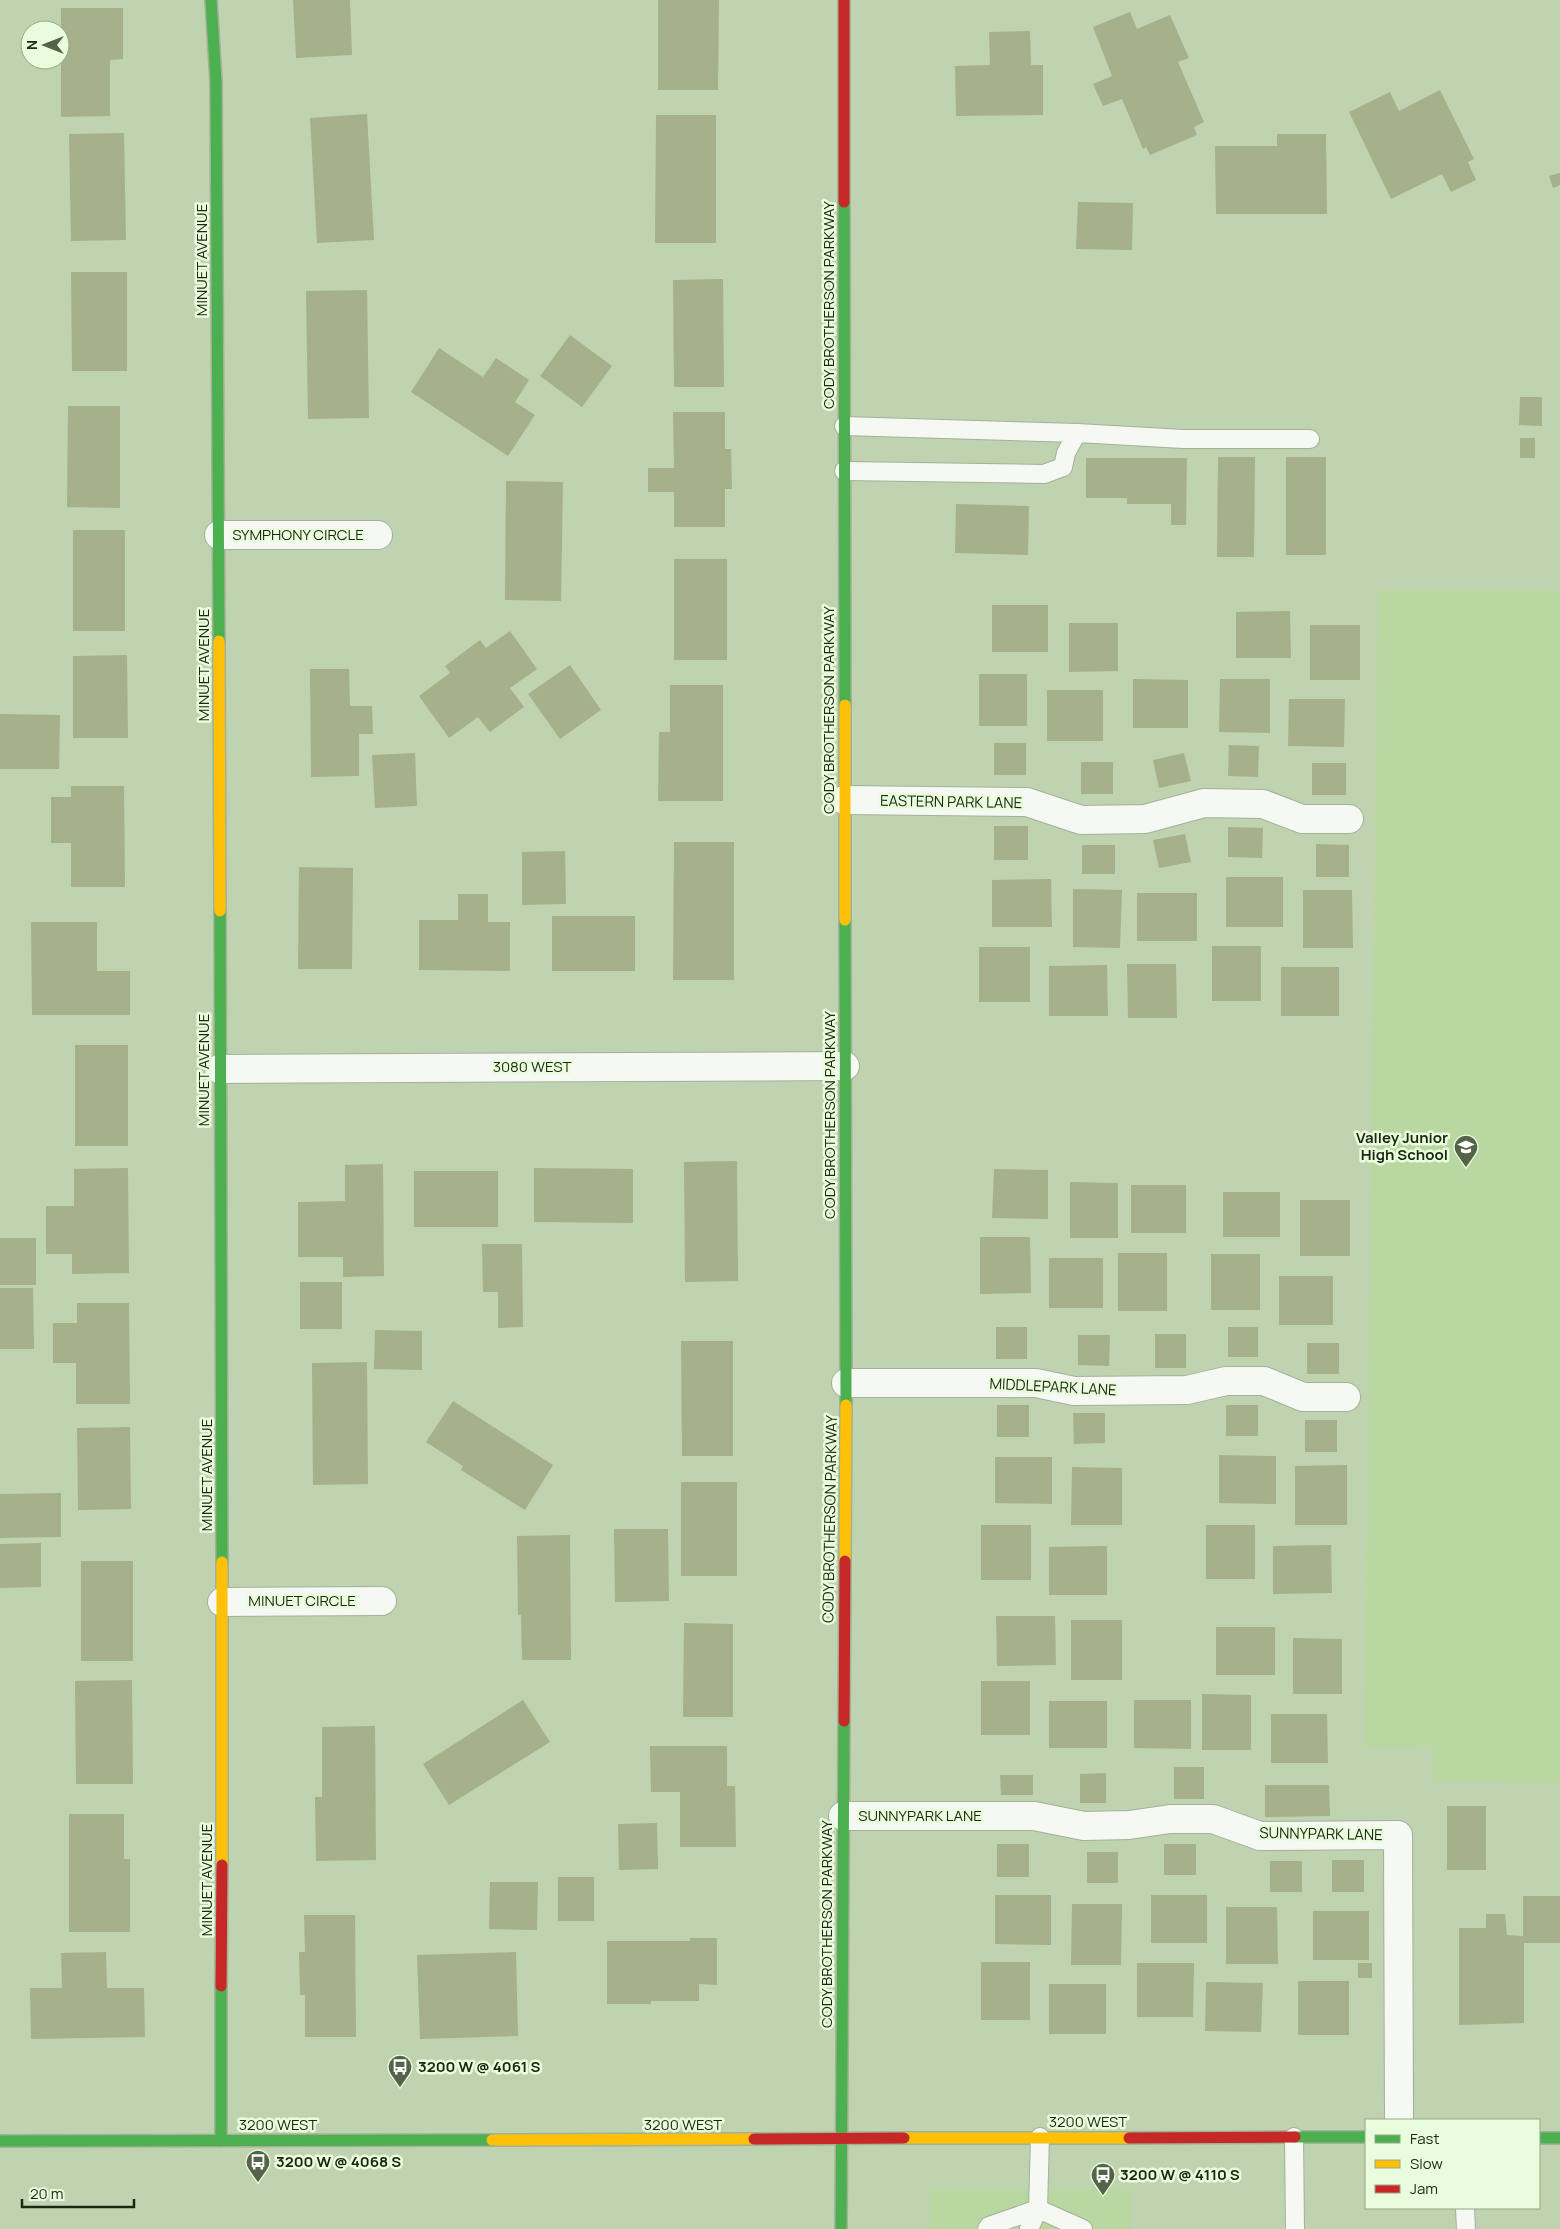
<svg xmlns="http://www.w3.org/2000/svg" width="1560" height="2229" font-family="Manrope,sans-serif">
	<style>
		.built { fill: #b8d7a1 }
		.building { fill: #a6b08a }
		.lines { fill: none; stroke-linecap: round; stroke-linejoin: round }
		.lane-casing { stroke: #a3b297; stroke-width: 20 }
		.street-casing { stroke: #a3b297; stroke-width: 30 }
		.fast-casing { stroke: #a3b297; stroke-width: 14 }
		.slow-casing { stroke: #a3b297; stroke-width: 14 }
		.jam-casing { stroke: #a3b297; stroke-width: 14 }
		.lane { stroke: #f5f8f3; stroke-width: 18 }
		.street { stroke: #f5f8f3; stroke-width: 28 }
		.fast { stroke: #4caf50; stroke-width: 11 }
		.slow { stroke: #ffc107; stroke-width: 11 }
		.jam { stroke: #c62828; stroke-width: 11 }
		.labels { text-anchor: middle; stroke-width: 5; stroke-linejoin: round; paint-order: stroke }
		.street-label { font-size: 15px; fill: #1b2810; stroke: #e9fcdc }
		.poi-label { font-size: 15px; font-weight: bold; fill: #1b2810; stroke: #e9fcdc; text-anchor: start }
	</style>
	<rect width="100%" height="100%" fill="#bfd3b0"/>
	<path class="built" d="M1378,590H1560V1783L1433,1782V1747L1364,1748Z
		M930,2189H1132V2229H930Z"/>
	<path class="building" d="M293,0H350L352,55L296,58Z
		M658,0H719L718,90H658Z
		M61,8H123V59L110,60V116L61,117Z
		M1130,12L1137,29L1170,15L1189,58L1178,62L1204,122L1194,127L1197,135L1150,155L1146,147L1143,149L1122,99L1103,106L1093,84L1112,76L1093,27Z
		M1030,31L1031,65H1043V115L956,116L955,66L990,65L989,32Z
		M1440,90L1474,159L1468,162L1476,180L1451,192L1442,174L1391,199L1349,112L1390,92L1399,111Z
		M367,114L374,240L317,243L310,118Z
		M656,115H716V243H655Z
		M124,133L126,240L71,241L69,134Z
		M1277,134H1326L1327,214H1216L1215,146H1277Z
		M1560,173V185L1553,188L1549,176Z
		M1078,202L1133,203L1132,250L1076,249Z
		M71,272H127V371H72Z
		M723,279L724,387H674L673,280Z
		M367,290L369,418L308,419L306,291Z
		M570,335L612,366L582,407L540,376Z
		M439,348L483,377L496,358L529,380L515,402L535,415L508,456L411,392Z
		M1520,397H1542V426L1519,425Z
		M68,406H120V508L67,507Z
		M673,412H725V449H731L732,489H725V527H674V492H648V468H674Z
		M1520,438H1535V458H1520Z
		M1218,457H1255L1254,557H1217Z
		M1286,457H1326V555H1286Z
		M1086,458H1187L1186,525H1171V504H1127V498H1086Z
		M506,481L563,482L561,601L505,600Z
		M956,504L1029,506L1028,555L955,553Z
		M73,530H125V631H73Z
		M674,559H727V660H674Z
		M992,605H1048V652H992Z
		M1290,611L1291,658H1236V612Z
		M1069,623H1118V671L1069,672Z
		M1310,625H1360V680H1310Z
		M510,631L537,669L510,688L524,707L490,732L478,717L449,738L419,696L450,673L445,666L480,640L486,648Z
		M127,655L128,738H73V656Z
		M570,665L601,710L560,739L528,694Z
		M310,669H349L350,706H372L373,734H359V776L311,777Z
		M979,674H1027V726H979Z
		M1133,679L1188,680V728H1133Z
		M1220,679H1270V733L1219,732Z
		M670,685H723V801H658L659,732H670Z
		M1047,690H1103V741H1047Z
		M1289,699H1345L1344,747L1288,746Z
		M0,714L60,715L59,769H0Z
		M994,743H1026V775H994Z
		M1229,745L1259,746L1258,777L1228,776Z
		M415,753L417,806L375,808L372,755Z
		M1184,753L1191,781L1159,788L1153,760Z
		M1081,762H1113V794H1081Z
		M1312,763H1346V795H1312Z
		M71,786H124L125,887H71V843H51V797H71Z
		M994,826H1028V860H994Z
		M1228,827L1263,828L1262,858L1228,857Z
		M1185,834L1191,862L1159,868L1153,840Z
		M674,842H734V980H673Z
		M1316,844L1349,845V877H1316Z
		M1082,845H1115V874H1082Z
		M565,851L566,904L522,905V852Z
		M299,867L353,868L352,969H298Z
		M1226,877H1283V927H1226Z
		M1051,879L1052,927H992V880Z
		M1073,889L1122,890L1120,948L1073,947Z
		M1303,890H1352L1353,948H1303Z
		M1137,893H1197V941H1137Z
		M458,894H488V922H510V971L419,970V920H458Z
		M552,916H635V971H552Z
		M31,922H97V971H130V1015H32Z
		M1212,946H1261V1001H1212Z
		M979,947H1030V1002H979Z
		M1127,964H1176L1177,1018H1128Z
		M1107,965L1108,1016H1049V966Z
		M1281,967H1339V1016H1281Z
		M75,1045H128V1146H75Z
		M737,1161L738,1281L685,1282L684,1162Z
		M383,1164L384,1276L343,1277V1257H298V1202L345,1201V1165Z
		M128,1168L129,1273L72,1274V1254H46V1206H74V1169Z
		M534,1168L633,1169V1223L534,1222Z
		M994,1169L1048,1170V1219L992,1218Z
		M414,1171H498V1227H414Z
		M1070,1182L1118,1183V1238H1070Z
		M1131,1185H1186V1233H1131Z
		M1223,1192H1280V1237H1223Z
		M1300,1200H1350V1256H1300Z
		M980,1237H1030L1031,1293L980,1294Z
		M0,1238H36V1285H0Z
		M482,1244H522L523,1327L498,1328V1292H483Z
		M1118,1253H1167V1311H1118Z
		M1211,1254H1260V1310H1211Z
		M1049,1258H1103V1308H1049Z
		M1279,1276H1333V1325H1279Z
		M300,1282H342V1329H300Z
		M0,1288H33L34,1349H0Z
		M77,1303H129L130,1404H76V1363H53V1323H77Z
		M996,1327H1027V1359H996Z
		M1228,1327H1258V1357H1228Z
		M375,1330L422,1331V1370L374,1369Z
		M1155,1334H1186V1368H1155Z
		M1078,1335H1110L1109,1366L1078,1365Z
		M681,1341H733V1456H682Z
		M1307,1343H1339V1374H1307Z
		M367,1362L368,1484L313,1485L312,1363Z
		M453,1401L553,1465L525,1510L461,1470L463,1466L426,1442Z
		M997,1405H1029V1437H997Z
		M1226,1405H1258V1436H1226Z
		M1073,1413H1105V1443L1074,1444Z
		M1305,1420H1337V1452H1305Z
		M130,1427L131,1509L78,1510L77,1428Z
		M1219,1455L1276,1456V1504L1219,1503Z
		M995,1457H1052V1504L995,1503Z
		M1347,1465V1525H1295V1466Z
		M1072,1467L1122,1468V1525H1071Z
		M681,1482H737V1576H681Z
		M61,1493V1537L0,1538V1494Z
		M981,1525H1031V1580H981Z
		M1206,1525H1255V1579H1206Z
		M614,1529H668L669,1601L615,1602Z
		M570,1535L571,1660H522L521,1615H518L517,1536Z
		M41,1543V1587L0,1588V1544Z
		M1331,1545L1332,1593L1273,1594V1546Z
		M1107,1546V1595H1049V1547Z
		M81,1561H133V1661H81Z
		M996,1616H1055L1056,1665L997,1666Z
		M1071,1620H1122V1680H1071Z
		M684,1623L733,1624V1717H683Z
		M1216,1627H1275V1675H1216Z
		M1293,1638L1342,1639V1694H1293Z
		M132,1680L133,1784H76L75,1681Z
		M981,1681H1030V1735H981Z
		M1202,1694L1251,1695V1750H1202Z
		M523,1700L550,1742L449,1805L423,1764Z
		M1134,1700H1191V1749L1134,1748Z
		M1049,1701H1107V1748H1049Z
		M1271,1714H1327L1328,1763H1271Z
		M375,1726L376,1860L316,1861L315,1797H322V1727Z
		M650,1746H727V1786H735L736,1847H680V1792H651Z
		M1174,1767H1204V1799H1174Z
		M1106,1773V1803H1080V1774Z
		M1000,1775H1033V1795H1001Z
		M1265,1785H1329L1330,1816L1265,1817Z
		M1447,1806H1486V1870H1447Z
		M69,1814H124V1859H130V1932H69Z
		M657,1823L658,1869L619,1870L618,1824Z
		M997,1844H1029V1877H997Z
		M1164,1844H1196V1875H1164Z
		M1087,1852H1118V1883H1087Z
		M1332,1860H1364V1892H1332Z
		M1270,1861H1302V1892H1270Z
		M558,1877H594V1921H558Z
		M490,1882H538L537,1930L489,1929Z
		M995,1895H1051V1945L995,1944Z
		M1151,1895H1207V1943H1151Z
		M1523,1896H1560V1943H1524V2023L1459,2025V1928H1486V1914H1505L1507,1935L1523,1936Z
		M1072,1904H1122L1121,1965H1071Z
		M1226,1907H1277L1278,1964H1226Z
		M1313,1911H1369V1960H1313Z
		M304,1915H355L356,2037H305V1995H300L299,1952H305Z
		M690,1938H717V1985L699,1984V2001H651V2004H607V1941H690Z
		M106,1952L107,1988H144L145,2037L31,2039L30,1988H62L61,1953Z
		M516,1952L518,2036L420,2039L417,1955Z
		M981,1962H1030V2020H981Z
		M1137,1963H1194L1193,2017H1137Z
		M1358,1963H1372V1978H1358Z
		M1298,1981H1349V2035H1298Z
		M1206,1982L1263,1983L1261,2032L1205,2031Z
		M1049,1984H1106V2034H1049Z"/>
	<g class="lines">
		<defs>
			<path id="lane" d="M844,426L1077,433
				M844,471L1044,474L1063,467L1066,453L1077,433L1183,439H1310
				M1294,2137L1295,2229
				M1465,2208L1466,2229
				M987,2229L989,2226L1038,2209L1083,2229
				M1029,2229L1038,2209L1040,2137"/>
			<path id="street" d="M219,535H378
				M844,800L1027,802L1081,820L1145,819L1204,803L1263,804L1302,819H1349
				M219,1069L845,1066
				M846,1383H1036L1074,1391L1187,1390L1226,1381H1264L1303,1397H1346
				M222,1602L382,1601
				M843,1816H1034L1084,1826L1129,1825L1170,1819H1213L1260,1836L1398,1835L1399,2120"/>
			<path id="fast" d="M211,0L216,82L219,641
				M844,202L845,705
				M220,911L222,1562
				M845,920L846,1405
				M1295,2137H1366
				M1539,2138H1560
				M0,2141L492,2140
				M221,2141V1986
				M841,2229L844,1721"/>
			<path id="slow" d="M219,641L220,911
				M845,705V920
				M845,1561L846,1405
				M222,1865V1562
				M904,2138H1129
				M492,2140L754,2139"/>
			<path id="jam" d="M844,0V202
				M844,1721L845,1561
				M221,1986L222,1865
				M1129,2138L1295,2137
				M754,2139L904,2138"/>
		</defs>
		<use href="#lane" class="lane-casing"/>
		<use href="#street" class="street-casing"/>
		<use href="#fast" class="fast-casing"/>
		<use href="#slow" class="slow-casing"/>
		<use href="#jam" class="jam-casing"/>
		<use href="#lane" class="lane"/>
		<use href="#street" class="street"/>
		<use href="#fast" class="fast"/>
		<use href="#slow" class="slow"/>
		<use href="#jam" class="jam"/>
	</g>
	<defs>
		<symbol id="school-pin" viewBox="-11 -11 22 30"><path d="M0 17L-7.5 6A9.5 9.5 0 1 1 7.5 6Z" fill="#546448" stroke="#e9fcdc"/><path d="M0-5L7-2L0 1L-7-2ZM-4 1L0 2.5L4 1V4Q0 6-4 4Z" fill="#fff"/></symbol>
		<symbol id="bus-pin" viewBox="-11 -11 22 30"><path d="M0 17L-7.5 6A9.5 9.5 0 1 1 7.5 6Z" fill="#546448" stroke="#e9fcdc"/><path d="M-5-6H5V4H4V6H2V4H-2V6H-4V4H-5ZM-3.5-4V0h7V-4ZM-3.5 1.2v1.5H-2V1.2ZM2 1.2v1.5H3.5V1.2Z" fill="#fff"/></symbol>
	</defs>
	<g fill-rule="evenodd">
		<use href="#school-pin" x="1452" y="1133" width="28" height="38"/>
		<use href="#bus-pin" x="386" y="2053" width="28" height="38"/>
		<use href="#bus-pin" x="244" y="2148" width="28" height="38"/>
		<use href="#bus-pin" x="1089" y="2161" width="28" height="38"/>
	</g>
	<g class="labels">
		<g class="street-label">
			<text transform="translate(202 260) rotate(-90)" y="5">MINUET AVENUE</text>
			<text transform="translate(829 305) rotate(-90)" y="5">CODY BROTHERSON PARKWAY</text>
			<text x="298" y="540">SYMPHONY CIRCLE</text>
			<text transform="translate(204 665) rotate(-90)" y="5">MINUET AVENUE</text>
			<text transform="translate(829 710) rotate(-90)" y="5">CODY BROTHERSON PARKWAY</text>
			<text transform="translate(951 802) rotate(1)" y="5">EASTERN PARK LANE</text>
			<text x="532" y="1072">3080 WEST</text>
			<text transform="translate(204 1070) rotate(-90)" y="5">MINUET AVENUE</text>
			<text transform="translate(830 1115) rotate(-90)" y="5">CODY BROTHERSON PARKWAY</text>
			<text transform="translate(1053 1387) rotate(3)" y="5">MIDDLEPARK LANE</text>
			<text transform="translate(207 1475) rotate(-90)" y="5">MINUET AVENUE</text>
			<text transform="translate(830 1519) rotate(-89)" y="5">CODY BROTHERSON PARKWAY</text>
			<text x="302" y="1606">MINUET CIRCLE</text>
			<text x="920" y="1821">SUNNYPARK LANE</text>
			<text transform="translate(1321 1834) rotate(1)" y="5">SUNNYPARK LANE</text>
			<text transform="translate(207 1880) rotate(-90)" y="5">MINUET AVENUE</text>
			<text transform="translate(827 1924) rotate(-90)" y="5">CODY BROTHERSON PARKWAY</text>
			<text x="1088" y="2127">3200 WEST</text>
			<text x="278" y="2130">3200 WEST</text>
			<text x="683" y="2130">3200 WEST</text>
		</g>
		<g class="poi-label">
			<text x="1448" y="1143" text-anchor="end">Valley Junior<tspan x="1448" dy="17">High School</tspan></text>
			<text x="418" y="2072">3200 W @ 4061 S</text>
			<text x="276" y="2167">3200 W @ 4068 S</text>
			<text x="1120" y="2180">3200 W @ 4110 S</text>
		</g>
	</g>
	<rect x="1365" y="2119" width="175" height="90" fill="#e9fcdc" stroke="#97a78a"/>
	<rect x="1375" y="2135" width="25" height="8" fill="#4caf50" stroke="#97a78a"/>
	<text x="1410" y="2144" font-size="15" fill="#1b2810">Fast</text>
	<rect x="1375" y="2160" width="25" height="8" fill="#ffc107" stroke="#97a78a"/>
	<text x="1410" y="2169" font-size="15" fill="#1b2810">Slow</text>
	<rect x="1375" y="2185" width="25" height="8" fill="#c62828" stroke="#97a78a"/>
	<text x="1410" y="2194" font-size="15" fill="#1b2810">Jam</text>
	<g transform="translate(45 45) rotate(270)"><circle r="24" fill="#e9fcdc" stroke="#97a78a"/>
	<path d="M0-4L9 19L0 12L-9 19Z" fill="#546448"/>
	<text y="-8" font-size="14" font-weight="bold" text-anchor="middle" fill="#1b2810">N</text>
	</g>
	<path d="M22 2199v8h112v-8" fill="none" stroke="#1b2810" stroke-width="2.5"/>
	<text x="30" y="2199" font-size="15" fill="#1b2810" stroke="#e9fcdc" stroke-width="4" paint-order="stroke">20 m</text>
</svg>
